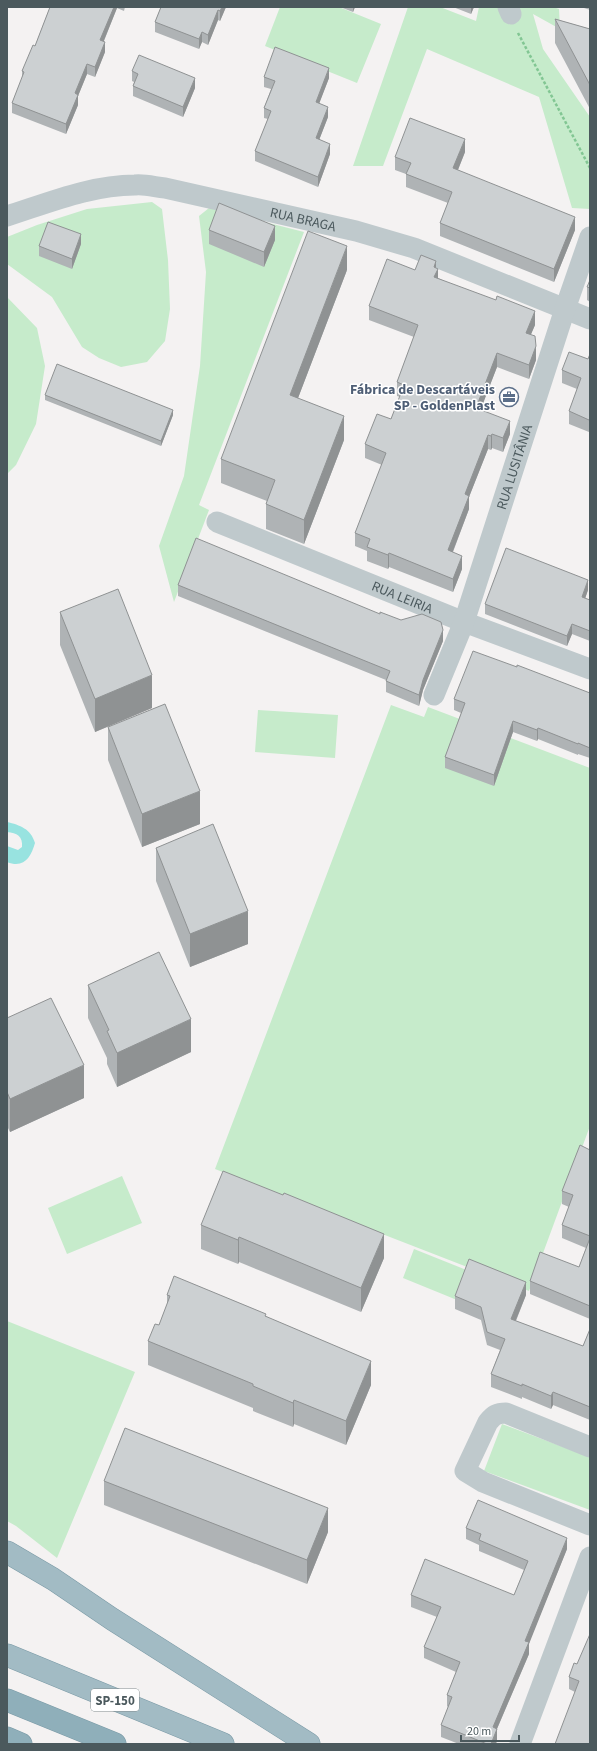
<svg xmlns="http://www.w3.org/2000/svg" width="597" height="1751" font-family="'Source Sans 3',sans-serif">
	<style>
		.green { fill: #c6ebcb }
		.water { fill: #98e3e0 }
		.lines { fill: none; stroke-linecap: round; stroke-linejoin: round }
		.trunk-casing { stroke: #7b9aa6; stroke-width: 23 }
		.motorway-casing { stroke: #7b9aa6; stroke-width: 23 }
		.path { stroke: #82c693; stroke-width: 2.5; stroke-dasharray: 3 2; stroke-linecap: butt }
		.minor { stroke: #bfc9cc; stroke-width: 21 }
		.trunk { stroke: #a2bbc4; stroke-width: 22 }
		.motorway { stroke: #8fafba; stroke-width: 22 }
		.wall { fill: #afb3b5 }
		.shaded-wall { fill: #8f9293 }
		.building { fill: #ccd0d2; stroke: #8f9293 }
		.labels { text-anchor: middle; stroke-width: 3; stroke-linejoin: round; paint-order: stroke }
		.shield { fill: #fff; stroke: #818b8e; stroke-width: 1 }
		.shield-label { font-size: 13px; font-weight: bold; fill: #4b595d }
		.street-label { font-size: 14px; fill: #4b595d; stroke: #fff }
		.service-label { font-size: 14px; font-weight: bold; fill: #4e5e75; stroke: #fff; text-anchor: end }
	</style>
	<rect width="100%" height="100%" fill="#f4f2f2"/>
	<path class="green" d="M280,7H339L381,24L357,83L265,46Z
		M408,7H440L476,21L479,7H553L559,9L560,29L533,14L543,49L590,117V209L572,208L539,97L427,49L383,166H353Z
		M152,202L162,209L168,260L170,309L165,341L147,362L121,367L99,358L82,347L52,297L7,264V237L37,225L87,209Z
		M209,208L304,232L199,505L209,510L174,602L159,546L184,476L200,366L206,272L199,216Z
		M7,297L37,328L45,366L36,424L16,465L7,474Z
		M391,705L424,717L428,707L590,768V1126L529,1291L215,1169Z
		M258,710L338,715L335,758L255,752Z
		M122,1176L142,1223L67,1254L48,1208Z
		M414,1249L469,1271L457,1300L403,1278Z
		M7,1321L135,1372L57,1558L16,1526L7,1521Z
		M502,1424L590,1457V1510L484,1471Z"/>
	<path class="water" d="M7,822C20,825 31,829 35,843C31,857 24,869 7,862V846L18,850L22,847C23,836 17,833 7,832Z"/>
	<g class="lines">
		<defs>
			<path id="trunk" d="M7,1552L53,1579L112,1619L309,1744
				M7,1655L223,1744"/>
			<path id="motorway" d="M7,1700L115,1744
				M7,1738L21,1744"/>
		</defs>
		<use href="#trunk" class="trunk-casing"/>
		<use href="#motorway" class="motorway-casing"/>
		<path class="path" d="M518,33L590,168"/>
		<g class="minor">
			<path d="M508,7L511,14"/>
			<path id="s1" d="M7,216C48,203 91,185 135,185C145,184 155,187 165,188L356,231L414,248L590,319"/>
			<path id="s2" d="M217,522L464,622L590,669"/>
			<path id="s3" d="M434,695L464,622L565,309L590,237"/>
			<path d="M590,1447L506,1413C497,1413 494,1415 488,1422L465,1471L483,1482L590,1525"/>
			<path d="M520,1744L590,1557"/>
		</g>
		<use href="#trunk" class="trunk"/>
		<use href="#motorway" class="motorway"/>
	</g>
	<path class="wall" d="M50,7H125L124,11L117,8L104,41L105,52L95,77L87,74L78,96V105L66,134L12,113V103L22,78V71L35,46Z
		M161,7H226L220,21L218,20L208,45L202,42L199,49L155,32V22Z
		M340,7H355L353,12Z
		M453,7H474L471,14Z
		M581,7H590V10Z
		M555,19L590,29V109L555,43Z
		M132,71L195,88L183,117L133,96V86L134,82L132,81Z
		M264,77L329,78L319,103L328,117L319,140L330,154L318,187L255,161V151L268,119L264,118V108L271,89L264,87Z
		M465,152L458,170L575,230L554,282L440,236V223L448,203L406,187V174L395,170V157Z
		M209,230L275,240L264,267L209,244Z
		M81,244L72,269L39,256V246Z
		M436,268L438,278L535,325L531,334L536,360L529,379L497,367L480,410L510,434L503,452L492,448L491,450L488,449L469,497V509L453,552L462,569L453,592L389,567L388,569L367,561V551L355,546V533L382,465L365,458V444L391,419L400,397L397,396V382L414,337L369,320V306Z
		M347,270L298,398L344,440L304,544L266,529V504L267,501L221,483V459Z
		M590,280V302L587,300V287Z
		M590,354V431L589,432L569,424V411L577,389L562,383V370L588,359Z
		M45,395L173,415L161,446L45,400Z
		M178,585L443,641L423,690L419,706L386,692V680L178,596Z
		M588,590L585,599L590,600V641L572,634L567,646L485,614V604Z
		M60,612L152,708L95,732L60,645Z
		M590,693V758L578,754V755L538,739L537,741L513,732L494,786L445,768V757L461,713L454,710V699Z
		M108,727L200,824L142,847L108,760Z
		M156,848L248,944L190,967L156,881Z
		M88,985L191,1052L117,1087L107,1064V1058L88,1018Z
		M7,1018L84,1098L10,1132L7,1126Z
		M590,1150V1319L530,1294V1281L579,1267L586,1248L562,1238V1225L569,1207L562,1204V1191Z
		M201,1225L384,1258L361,1312L239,1262L238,1264L201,1249Z
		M167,1295L266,1316L371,1385L346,1445L294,1424L293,1427L253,1411V1408L148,1365V1341L159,1325L167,1305Z
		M526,1295L516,1321L583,1346L590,1329V1420L553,1405L551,1409L522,1397V1399L491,1387V1374L500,1350L487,1345L481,1320L455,1309V1296Z
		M104,1481L328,1532L307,1584L104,1505Z
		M466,1528L567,1549L529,1642V1654L497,1729V1740L496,1744H459L441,1737V1725L448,1707L447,1706V1695L456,1672L424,1658V1647L437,1617L411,1607V1595H514L524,1570L479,1551V1545L466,1539Z
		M577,1664L590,1744L575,1692L569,1689V1677Z"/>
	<path class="shaded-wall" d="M114,7H117V8L100,50V40Z
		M222,7H226L220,21V11Z
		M353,7H355L353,12Z
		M471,7H474L471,14Z
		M218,10V20L208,45V35Z
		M202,32V42L199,49V39Z
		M105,42V52L95,77V67Z
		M87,64V74L78,96V105L66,134V124L75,93Z
		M329,68V78L316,112V102Z
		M195,78V88L183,117V107Z
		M328,107V117L316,148V138Z
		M465,139V152L453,182V168Z
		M330,144V154L318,187V177Z
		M575,217V230L554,282V269Z
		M275,226V240L264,267V252Z
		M81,234V244L72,269V259Z
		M347,246V270L290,419V395Z
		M436,261V271L438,269V282L434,290V267Z
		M535,311V325L526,346V333Z
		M536,346V360L529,379V365Z
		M497,353V367L476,422V408Z
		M173,410V415L161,446V441Z
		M344,416V440L304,544V520Z
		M590,418V431L589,432V420Z
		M510,421V434L503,452V438Z
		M492,434V448L491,450V436Z
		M488,435V449L469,497V509L448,564V550L465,494Z
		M389,553V567L388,569V555Z
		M462,556V569L453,592V579Z
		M588,580V590L582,607V597Z
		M572,624V634L567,646V636Z
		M443,630V641L423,690L419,706V695L423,680Z
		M152,675V708L95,732V699Z
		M513,721V732L494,786V775Z
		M538,728V739L537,741V730Z
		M200,791V824L142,847V814Z
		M248,911V944L190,967V934Z
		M191,1019V1052L117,1087V1053Z
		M84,1065V1098L10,1132V1099Z
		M384,1234V1258L361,1312V1288Z
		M239,1237V1262L238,1264V1240Z
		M526,1282V1295L511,1332V1319Z
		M371,1361V1385L346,1445V1421Z
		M553,1392V1405L551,1409V1396Z
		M294,1400V1424L293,1427V1403Z
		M328,1508V1532L307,1584V1560Z
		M567,1538V1549L529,1644V1642V1654L493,1738V1727L525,1641Z
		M497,1729V1740L496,1744H491Z"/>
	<path class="building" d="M50,7H114L100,40L105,42L95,67L87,64L75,93L78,95L66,124L12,103L24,72L22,71L33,45L35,46Z
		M161,7H222L220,11L218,10L208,35L202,32L199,39L155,22Z
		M555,19L590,29V85Z
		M275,47L329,68L316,102L328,107L316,138L330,144L318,177L255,151L271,111L264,108L275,81L264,77Z
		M139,55L195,78L183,107L133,86L138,74L132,71Z
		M410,118L465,139L453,168L575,217L554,269L440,223L452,192L406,174L411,163L395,157Z
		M219,203L275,226L264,252L209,230Z
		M48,222L81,234L72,259L39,246Z
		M308,231L347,246L290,395L344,416L304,520L266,504L275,480L221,459Z
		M421,255L436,261L434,267L438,269L434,277L496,300L497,296L535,311L526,333L535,336L536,346L529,365L497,353L476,408L510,421L503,438L492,434L491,436L488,435L465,494L469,496L448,550L462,556L453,579L389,553L388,555L367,547L370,539L355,533L386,453L365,444L377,414L391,419L404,385L397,382L418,325L369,306L387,259L415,270Z
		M590,280V288L587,287Z
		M569,352L588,359L590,354V418L589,420L569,411L581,378L562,370Z
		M57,364L173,410L161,441L45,395Z
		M196,538L380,614V612L401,620L422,614L441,622L443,630L423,680L419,695L386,681L390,671L178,585Z
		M506,548L588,580L582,597L590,600V631L572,624L567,636L485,604Z
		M118,589L152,675L95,699L60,612Z
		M473,651L517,667V665L590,693V748L578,743V744L538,728L537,730L513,721L494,775L445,757L465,703L454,699Z
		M165,704L200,791L142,814L108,727Z
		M213,824L248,911L190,934L156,848Z
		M159,952L191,1019L117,1053L107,1031L109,1030L88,985Z
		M51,998L84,1065L10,1099L7,1092V1018Z
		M580,1145L590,1150V1236L562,1225L573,1195L562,1191Z
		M223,1171L283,1195L284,1193L384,1234L361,1288L239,1237L238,1240L201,1225Z
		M590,1238V1306L530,1281L540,1252L579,1267Z
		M469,1259L526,1282L511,1319L583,1346L590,1329V1407L553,1392L551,1396L522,1384V1386L491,1374L505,1339L487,1332L481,1307L455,1296Z
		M174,1276L266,1314L265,1316L371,1361L346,1421L294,1400L293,1403L253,1386V1384L148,1341L155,1324L159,1325L170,1296L167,1295Z
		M125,1428L328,1508L307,1560L104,1481Z
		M478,1500L567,1538L525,1641L529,1642L493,1727L497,1729L491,1744H487L441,1725L452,1697L447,1695L460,1662L424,1647L441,1607L411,1595L425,1559L514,1595L528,1561L479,1540L481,1534L466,1528Z
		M590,1634V1744H555L579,1681L569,1677L574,1663L577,1664Z"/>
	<defs>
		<symbol id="office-ring" viewBox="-11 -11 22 22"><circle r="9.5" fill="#fff" stroke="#5c6f8a" stroke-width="1.5"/><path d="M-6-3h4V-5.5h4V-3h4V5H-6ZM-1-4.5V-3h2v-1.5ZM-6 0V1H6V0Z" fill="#5c6f8a"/></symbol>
	</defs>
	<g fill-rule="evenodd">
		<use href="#office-ring" x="498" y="386" width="22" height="22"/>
	</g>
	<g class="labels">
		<rect class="shield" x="91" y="1689" width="48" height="22" rx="3"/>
		<g class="shield-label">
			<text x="115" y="1705">SP-150</text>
		</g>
		<g class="street-label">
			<text dy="5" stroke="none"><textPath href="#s1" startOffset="304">RUA BRAGA</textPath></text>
			<text dy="5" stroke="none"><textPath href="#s3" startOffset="242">RUA LUSITÂNIA</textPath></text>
			<text dy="5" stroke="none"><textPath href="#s2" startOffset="200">RUA LEIRIA</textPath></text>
		</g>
		<g class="service-label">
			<text x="495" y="394">Fábrica de Descartáveis<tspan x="495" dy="16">SP - GoldenPlast</tspan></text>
		</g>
	</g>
	<rect width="597" height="1751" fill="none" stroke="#4b595d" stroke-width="16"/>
	<path d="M461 1735v6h58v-6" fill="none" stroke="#4b595d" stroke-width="2"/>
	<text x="467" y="1735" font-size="12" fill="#4b595d" stroke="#ffffff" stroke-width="3" paint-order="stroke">20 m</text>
</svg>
